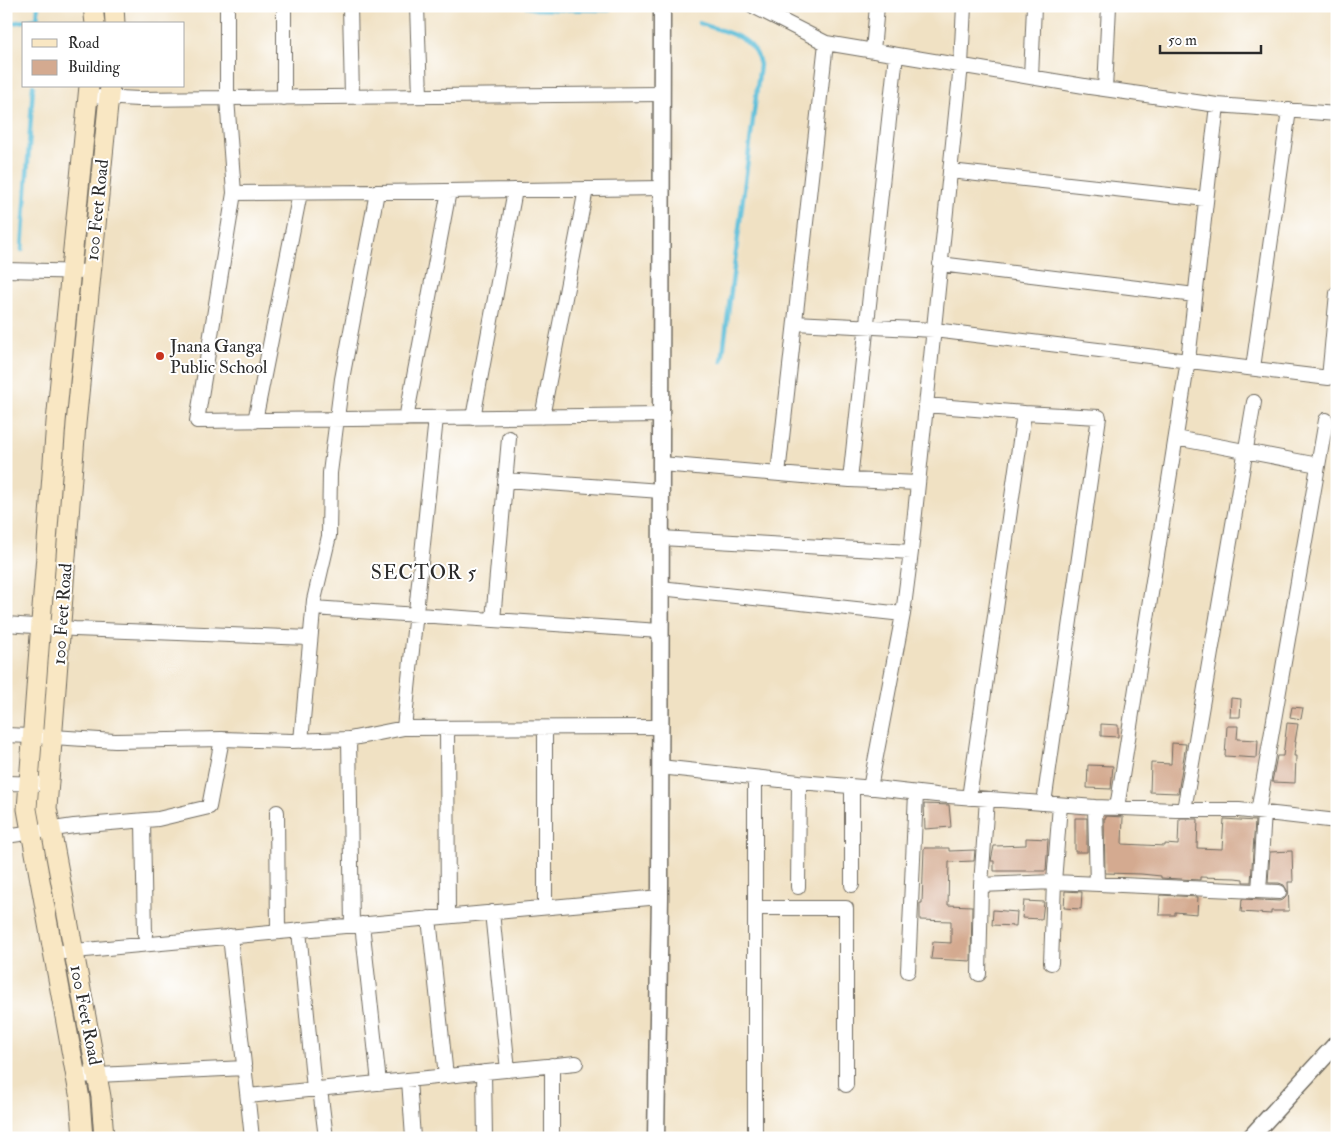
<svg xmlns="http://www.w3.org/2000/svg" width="1343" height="1144" font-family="'IM FELL Double Pica',serif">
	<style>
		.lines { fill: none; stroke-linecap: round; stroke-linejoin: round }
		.stream { stroke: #5abdd8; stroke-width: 4.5 }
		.building { fill: #d4aa90 }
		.minor-casing { stroke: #706b60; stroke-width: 16 }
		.tertiary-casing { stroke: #706b60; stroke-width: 19 }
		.secondary-casing { stroke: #706b60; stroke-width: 21 }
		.minor { stroke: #fff; stroke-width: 14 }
		.tertiary { stroke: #fff; stroke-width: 16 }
		.secondary { stroke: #f9e7c3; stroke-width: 19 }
		.poi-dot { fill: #c8321e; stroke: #fff; stroke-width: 2 }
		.labels { text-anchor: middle; stroke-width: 4; stroke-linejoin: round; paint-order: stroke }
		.street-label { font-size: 18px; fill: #2b2b2b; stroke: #fff }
		.poi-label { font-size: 18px; fill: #2b2b2b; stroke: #fff; text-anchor: start }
		.quarter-label { font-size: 20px; letter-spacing: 1px; fill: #2b2b2b; stroke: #fff }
	</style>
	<rect width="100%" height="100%" fill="#fff"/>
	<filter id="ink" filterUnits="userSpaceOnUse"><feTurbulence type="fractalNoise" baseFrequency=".02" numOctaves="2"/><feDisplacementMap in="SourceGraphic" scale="10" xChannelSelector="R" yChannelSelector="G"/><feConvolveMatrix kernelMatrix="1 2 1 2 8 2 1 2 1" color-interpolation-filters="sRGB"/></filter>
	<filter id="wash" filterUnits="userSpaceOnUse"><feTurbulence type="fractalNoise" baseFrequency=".0096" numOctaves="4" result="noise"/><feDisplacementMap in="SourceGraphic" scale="20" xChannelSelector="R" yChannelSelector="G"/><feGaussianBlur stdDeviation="1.12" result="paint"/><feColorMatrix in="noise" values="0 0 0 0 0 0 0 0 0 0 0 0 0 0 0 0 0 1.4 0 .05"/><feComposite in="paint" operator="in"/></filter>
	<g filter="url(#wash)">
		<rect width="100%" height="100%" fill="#f0e1c3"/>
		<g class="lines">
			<path class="stream" d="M526,6L536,9L609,10
				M699,23C724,32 755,35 760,65L722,361
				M6,24L37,19
				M37,24L38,6
				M22,250L33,86"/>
		</g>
		<g id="blocks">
			<path class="building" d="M1231,698L1241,699L1240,717H1230Z
				M1292,707L1303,708L1301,719L1290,717Z
				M1287,723L1298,724L1295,742H1296L1294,756H1296L1295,783L1272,782L1277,756H1283Z
				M1101,724L1118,725V737L1101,736Z
				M1227,726H1238L1237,739L1258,740L1257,758L1225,756Z
				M1172,743L1186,744L1178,793L1150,792L1151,763L1171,764Z
				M1088,765L1113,766L1111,789L1087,788Z
				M924,804L949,805L951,827L925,829Z
				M1106,816L1123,817L1122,844L1165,846V844L1178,845L1179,819H1198L1197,848L1222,849L1224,819L1255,821L1251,882H1243V879L1235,878L1200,877V880L1161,878V876L1141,874L1105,873L1104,818H1106Z
				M1075,818H1087V852H1075Z
				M1026,838L1048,839L1046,871H994V861H991L994,846L1026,845Z
				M924,848H949V851L975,850L974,861L949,862L948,905L972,906L971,961L931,959L933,942L951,943V921L920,920V903H922Z
				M1292,851L1293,882H1288L1289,911H1271V914L1241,912L1242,899L1279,901L1283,900L1286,897L1288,892L1284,885L1279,883H1268L1270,852Z
				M1065,891L1082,892L1081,909L1064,908Z
				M1160,895L1198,897L1197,914L1175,912V915H1159Z
				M1024,901L1044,902L1042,919L1022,918Z
				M993,910L1017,912L1016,926L992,925Z"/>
		</g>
	</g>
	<g filter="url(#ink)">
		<use href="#blocks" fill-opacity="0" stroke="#706b60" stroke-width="1"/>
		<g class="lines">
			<defs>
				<path id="minor" d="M227,6V98L234,193L197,421L661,415
					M284,6V98
					M350,6L352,97
					M417,6L420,96
					M753,6L826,43L1090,87L1217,105L1337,114
					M873,51L877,6
					M1031,77L1034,6
					M1105,89L1109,6
					M100,97L139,99L227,98L662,94
					M950,171L1206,199
					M234,193L377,192L662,188
					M940,264L1195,295
					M6,270L91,272
					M795,323L934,330L1329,378L1337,293
					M1253,368L1289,110
					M926,405L1024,413L1099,417L1044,803
					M542,417L586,189
					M473,418L515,190
					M406,419L449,191
					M255,421L300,193
					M1176,438L1318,465
					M661,464L850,480L918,483
					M778,474L826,43
					M505,480L661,491
					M850,480L896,55
					M661,538L911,552
					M660,588L903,614
					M313,608L660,631
					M493,620L509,438
					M6,624L75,629L310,638
					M404,728L436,418
					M447,728L448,916
					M6,735L53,737L115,741L222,739L292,741L349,739L404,728L660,727
					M349,739L352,925
					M301,741L314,600L329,536L330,473L342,379L377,192
					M660,767L799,782L875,788L936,795L1095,807L1176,810H1239L1337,821
					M755,778V1138
					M6,783L49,784
					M870,788L903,614L911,552L961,65L964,6
					M969,798L1024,413
					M1060,805L1054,882L1279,892
					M1095,807L1097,884
					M1117,808L1188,360L1217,105
					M1184,810L1254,402
					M277,812L278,932
					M1258,812L1326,420
					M143,822L145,935
					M6,836L74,826L158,819L209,807L222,739
					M852,885V787
					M981,885L1054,882L1051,963
					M798,887L799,782
					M1259,891L1264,812
					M545,907V728
					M755,908H846V1085
					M492,912L508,1070
					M429,918L446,1076
					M362,924L379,1083
					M299,930L314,1089
					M230,936L252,1138
					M53,953L660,897
					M908,971L916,793
					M979,974L981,885L987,799
					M484,1072L485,1138
					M76,1076L245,1068
					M409,1080L413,1138
					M320,1089L326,1138
					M248,1096L576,1063
					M552,1138V1065"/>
				<path id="tertiary" d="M656,1138L660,897L662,6
					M1250,1138L1337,1043"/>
				<path id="secondary" d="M93,6L95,24
					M114,6L115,24
					M83,1138L80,1099L27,809L56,422L89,86
					M104,1138L101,1097L47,808L76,424L110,86"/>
			</defs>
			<use href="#minor" class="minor-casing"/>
			<use href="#tertiary" class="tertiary-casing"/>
			<use href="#secondary" class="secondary-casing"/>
			<use href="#minor" class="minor"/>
			<use href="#tertiary" class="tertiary"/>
			<use href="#secondary" class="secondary"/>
		</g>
	</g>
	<circle class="poi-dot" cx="160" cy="356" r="5"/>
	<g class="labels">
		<g class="street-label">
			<text transform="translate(97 210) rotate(-84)" y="6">100 Feet Road</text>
			<text transform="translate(62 614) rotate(-86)" y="6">100 Feet Road</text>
			<text transform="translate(86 1015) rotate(79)" y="6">100 Feet Road</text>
		</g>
		<g class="poi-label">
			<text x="170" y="352">Jnana Ganga<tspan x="170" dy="21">Public School</tspan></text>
		</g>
		<g class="quarter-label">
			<text x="424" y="579">SECTOR 5</text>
		</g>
	</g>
	<rect width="1343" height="1144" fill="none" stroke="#fff" stroke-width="25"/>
	<rect x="22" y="22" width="162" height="65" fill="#ffffff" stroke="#aaaaaa"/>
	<rect x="32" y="39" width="25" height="8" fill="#f9e7c3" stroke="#aaaaaa"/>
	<text x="68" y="48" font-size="15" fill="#2b2b2b">Road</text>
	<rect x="32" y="60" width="25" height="15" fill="#d4aa90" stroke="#aaaaaa"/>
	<text x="68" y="72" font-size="15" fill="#2b2b2b">Building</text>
	<path d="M1160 45v8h101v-8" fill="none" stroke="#2b2b2b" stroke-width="2.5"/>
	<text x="1168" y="45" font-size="15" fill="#2b2b2b" stroke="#ffffff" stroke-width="4" paint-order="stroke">50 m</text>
</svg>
